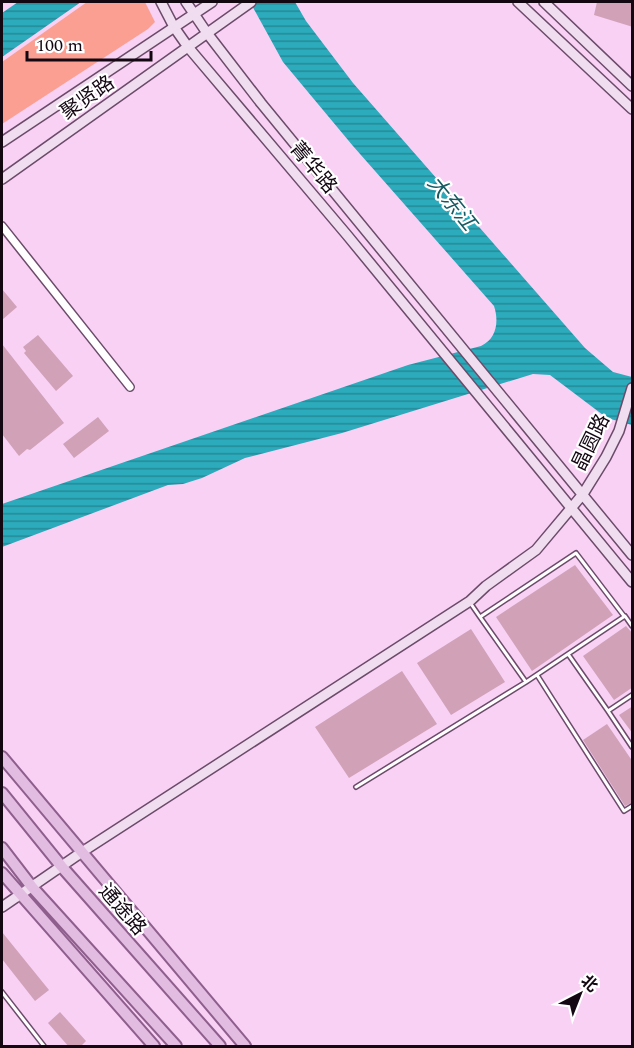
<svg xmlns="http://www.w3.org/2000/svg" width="634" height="1048" font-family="Spectral,'Noto Sans SC',serif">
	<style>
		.park { fill: #fa9f92 }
		.water { fill: url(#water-rules) }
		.building { fill: #d1a1b8 }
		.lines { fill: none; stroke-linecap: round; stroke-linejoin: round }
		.lane-casing { stroke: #6c4b6a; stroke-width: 6 }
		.street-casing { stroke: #6c4b6a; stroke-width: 10 }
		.secondary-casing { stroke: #6c4b6a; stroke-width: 12 }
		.primary-casing { stroke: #8e5f8c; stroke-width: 14 }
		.lane { stroke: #fff; stroke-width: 3 }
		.street { stroke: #fff; stroke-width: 7 }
		.secondary { stroke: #f1ddf0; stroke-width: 9 }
		.primary { stroke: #e3bce1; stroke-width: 10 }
		.labels { text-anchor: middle; stroke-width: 4.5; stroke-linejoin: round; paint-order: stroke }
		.street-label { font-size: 20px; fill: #130712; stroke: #fff }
		.water-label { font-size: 21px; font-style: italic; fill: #175a63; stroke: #fff }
	</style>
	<defs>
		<pattern id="water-rules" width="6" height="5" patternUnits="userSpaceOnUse" patternTransform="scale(1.5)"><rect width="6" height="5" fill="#2cabbc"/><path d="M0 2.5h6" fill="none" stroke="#248997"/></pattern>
	</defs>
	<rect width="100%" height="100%" fill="#f8d1f5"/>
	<path class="park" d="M87,2H145L155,22L148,29L2,124V62Z"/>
	<path class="water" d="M18,2H81L2,57V13Z
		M250,2H295L306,21L353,83L585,348L613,372L632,377V425L607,418L550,375L533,374L342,433L245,458L202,478L183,484L168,485L2,547V504L408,365L481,346C497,339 499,321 494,306L353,146L283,62Z"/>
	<path class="building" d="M597,2H633V27L594,15Z
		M2,289L17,307L2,320Z
		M38,335L73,376L56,391L24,353L26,351L23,347Z
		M2,344L64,423L30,450L27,449L19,456L2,434Z
		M98,417L109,431L74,458L63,444Z
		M575,565L613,615L532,671L496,617Z
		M626,626L633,634V687L614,700L583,656Z
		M471,629L505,682L451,715L417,663Z
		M402,671L437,724L349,778L315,727Z
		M633,706V734L619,715Z
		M607,724L633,762V802L625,806L583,740Z
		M2,932L49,990L35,1001L2,959Z
		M60,1012L86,1041L80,1047H69L48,1023Z"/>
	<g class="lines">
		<defs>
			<path id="lane" d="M471,604L480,617
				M568,654L608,711L632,695
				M537,675L624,811L632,806
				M526,682L480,617L576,553L624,616
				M608,711L632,747
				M356,787L526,682L625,616L632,626
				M2,992L44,1046"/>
			<path id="street" d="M2,226L130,387"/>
			<path id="secondary" d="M161,2L174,27L188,47L347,235L632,582
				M186,2L207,33L261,103L632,555
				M518,2L632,109
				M544,2L632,86
				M2,142L212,2
				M2,179L251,2
				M2,907L82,852L470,601L486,586L536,550L583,494L606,457L619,431L632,388"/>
			<path id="primary" d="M2,757L245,1046
				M2,793L62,867L220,1046
				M2,848L32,887L176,1046
				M2,873L154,1046"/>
		</defs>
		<use href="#lane" class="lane-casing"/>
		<use href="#street" class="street-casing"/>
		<use href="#secondary" class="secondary-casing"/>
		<use href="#primary" class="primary-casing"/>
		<use href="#lane" class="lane"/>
		<use href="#street" class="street"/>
		<use href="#secondary" class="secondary"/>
		<use href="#primary" class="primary"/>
	</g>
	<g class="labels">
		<g class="street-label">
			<text transform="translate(87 97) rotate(-35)" y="7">聚贤路</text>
			<text transform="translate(314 167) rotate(50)" y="7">菁华路</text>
			<text transform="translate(590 442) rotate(-64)" y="7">晶圆路</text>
			<text transform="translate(123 909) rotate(49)" y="7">通途路</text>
		</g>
		<g class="water-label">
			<text transform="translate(452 203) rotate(51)" y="7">大东江</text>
		</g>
	</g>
	<rect width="634" height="1048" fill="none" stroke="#130712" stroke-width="6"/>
	<g transform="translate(580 994) rotate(42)" stroke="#ffffff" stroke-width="4.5" paint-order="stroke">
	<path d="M0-4.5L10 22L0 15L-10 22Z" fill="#130712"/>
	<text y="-9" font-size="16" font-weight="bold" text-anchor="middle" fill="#130712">北</text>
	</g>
	<path d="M27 51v9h124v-9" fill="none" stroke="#130712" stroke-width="3"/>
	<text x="36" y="51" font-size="18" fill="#130712" stroke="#ffffff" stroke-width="4.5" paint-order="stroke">100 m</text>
</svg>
